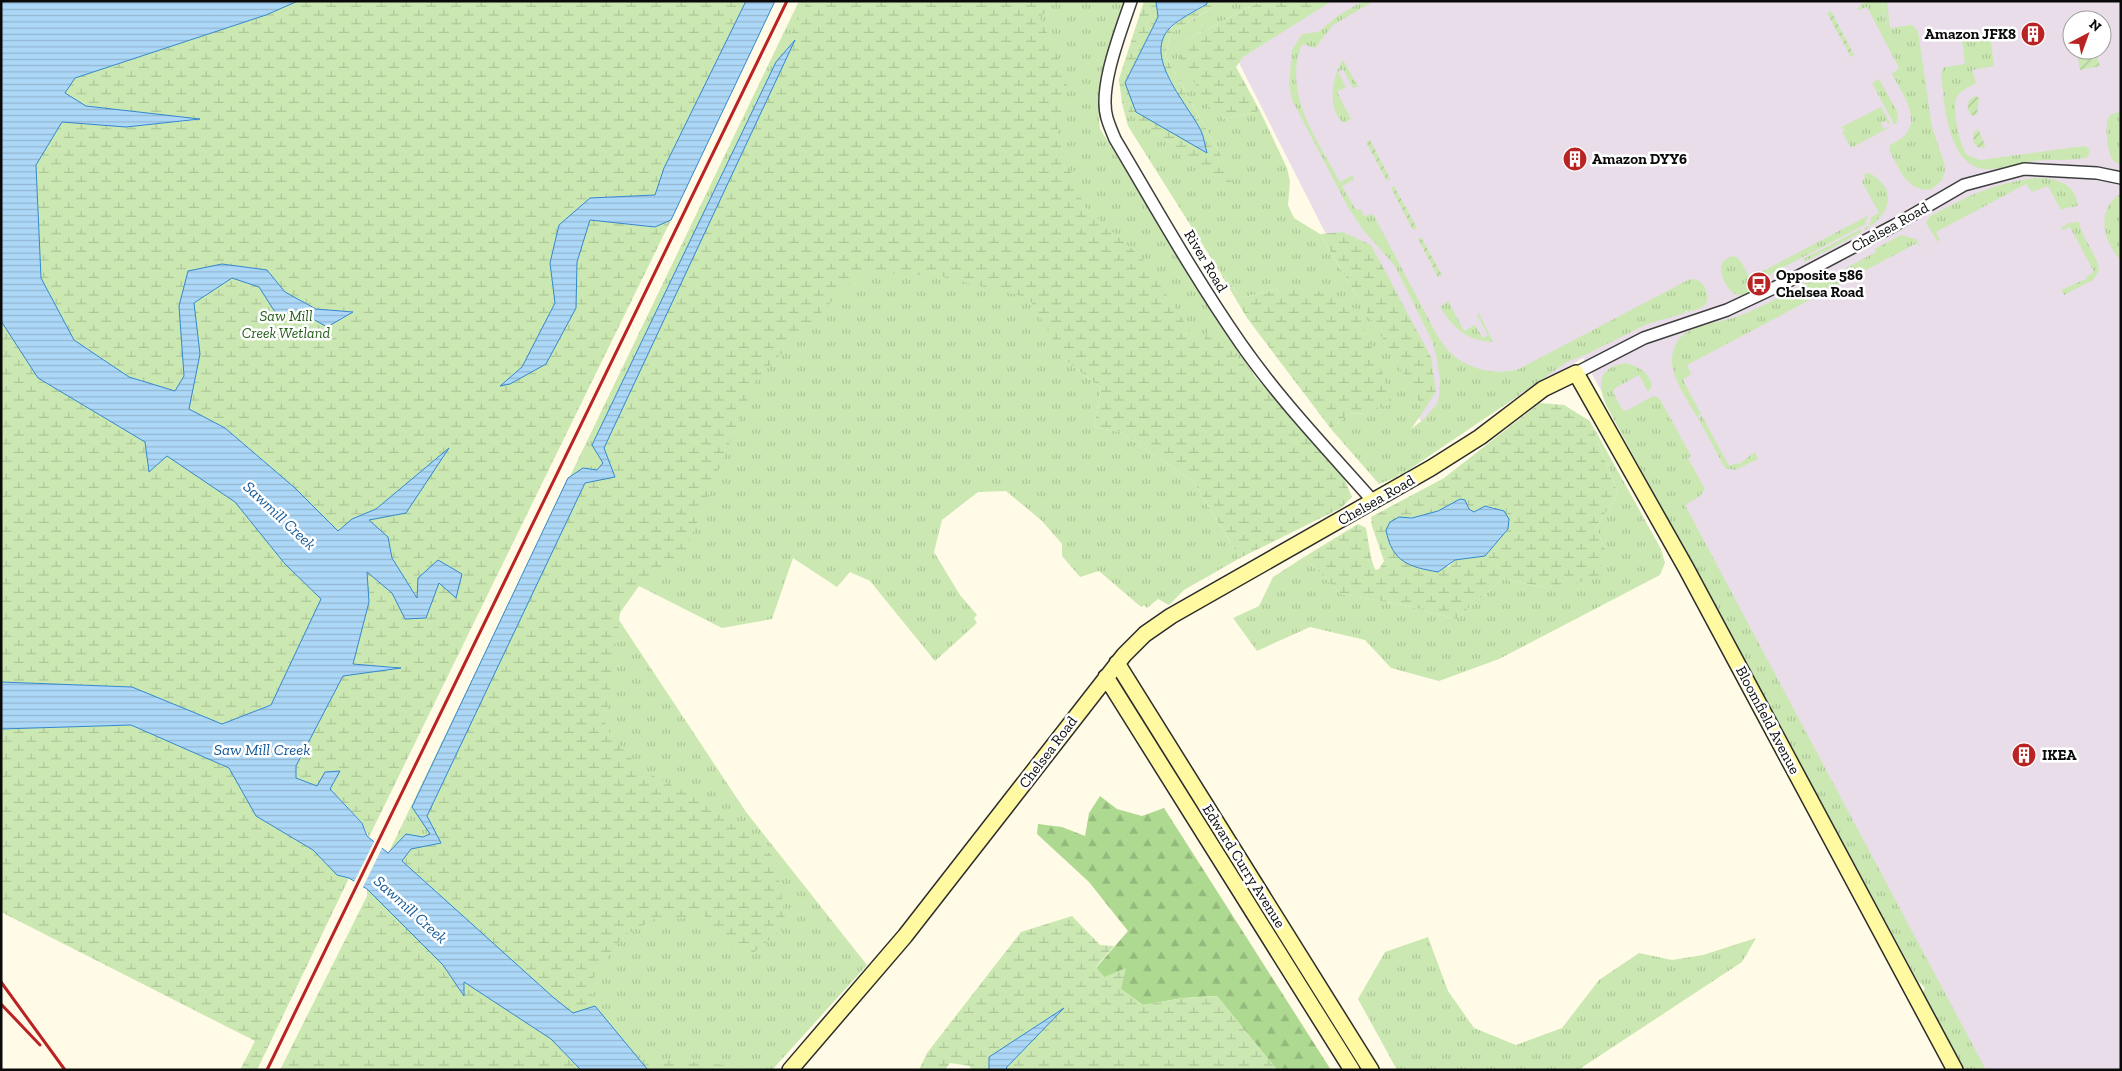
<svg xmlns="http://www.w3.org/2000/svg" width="2122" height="1071" font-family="'Zilla Slab',serif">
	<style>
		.industrial { fill: #e9dde9; fill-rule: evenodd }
		.grass { fill: url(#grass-tufts) }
		.forest { fill: url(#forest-firs) }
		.wetland { fill: url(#wetland-marsh); fill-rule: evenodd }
		.garden { fill: url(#garden-furrows) }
		.water { fill: url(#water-rules); stroke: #3388cd }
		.pier { fill: #fffbe7 }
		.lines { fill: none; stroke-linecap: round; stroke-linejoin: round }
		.street-casing { stroke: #3d3d3d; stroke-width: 14 }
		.secondary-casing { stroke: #2c2c2c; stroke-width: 18 }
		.street { stroke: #fff; stroke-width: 11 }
		.secondary { stroke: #fff9a2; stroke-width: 15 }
		.rail { stroke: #b92323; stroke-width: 3 }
		.labels { text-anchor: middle; stroke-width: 5; stroke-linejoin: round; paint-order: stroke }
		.poi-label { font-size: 15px; font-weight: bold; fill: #0a0a0a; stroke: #fff; text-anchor: start }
		.street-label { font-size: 15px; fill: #0a0a0a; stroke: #fff }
		.park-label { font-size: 15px; font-style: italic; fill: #27601b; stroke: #fff }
		.water-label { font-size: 16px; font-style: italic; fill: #155a9a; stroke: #fff }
	</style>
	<defs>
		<pattern id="grass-tufts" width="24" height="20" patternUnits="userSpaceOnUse" patternTransform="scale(1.25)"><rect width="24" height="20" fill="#cbe8b2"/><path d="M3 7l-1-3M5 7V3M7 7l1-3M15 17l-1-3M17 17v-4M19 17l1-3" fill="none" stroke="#adc698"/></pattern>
		<pattern id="forest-firs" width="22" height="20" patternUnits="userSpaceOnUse" patternTransform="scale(1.25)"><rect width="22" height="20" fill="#aed991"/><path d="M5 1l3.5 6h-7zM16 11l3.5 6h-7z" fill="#94b97c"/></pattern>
		<pattern id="wetland-marsh" width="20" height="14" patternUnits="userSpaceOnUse" patternTransform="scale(1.25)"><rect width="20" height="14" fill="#cbe8b2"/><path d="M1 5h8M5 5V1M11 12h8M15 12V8" fill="none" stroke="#adc698"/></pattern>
		<pattern id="garden-furrows" width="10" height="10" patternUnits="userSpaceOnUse" patternTransform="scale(1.25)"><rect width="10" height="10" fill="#cbe8b2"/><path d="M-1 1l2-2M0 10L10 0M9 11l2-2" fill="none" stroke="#adc698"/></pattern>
		<pattern id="water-rules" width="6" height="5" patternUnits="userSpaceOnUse" patternTransform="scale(1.25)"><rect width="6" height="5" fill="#acd7f6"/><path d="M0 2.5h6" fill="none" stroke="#93b7d2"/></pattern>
	</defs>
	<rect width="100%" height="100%" fill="#fffbe7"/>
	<path class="industrial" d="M1319,1H2121V1070H1971L1788,727L1583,358L1434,447L1233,51ZM2072,20H2102V50H2072Z"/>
	<path class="grass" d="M799,1H1127C1114,42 1093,86 1100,129L1259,383L1066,323L1064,359L1101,388L1094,427L1120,432L1193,481L1240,558L1184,590L1169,605L1158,599L1147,608L1144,605L1141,607L1099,571L1080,577L1062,556V544L1042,521L1006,491L978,492L942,520L934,552L960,595L977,615L974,618L977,623L935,661L870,581L850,572L837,587L793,558L772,619L722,628L639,586L617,617L746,812L867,965L772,1070H626L387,856Z
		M1223,1H1261L1188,39L1223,119L1260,111L1287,168L1290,181L1288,205L1294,218L1320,234L1414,391L1423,412L1411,429L1424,419L1437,404L1439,396L1440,380L1436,354L1432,341L1395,266L1364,231L1349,209L1292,100L1289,84L1292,50L1302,34L1318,32L1339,15L1363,1H1374L1333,25L1315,48L1302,44C1282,94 1317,139 1340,182L1351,176L1354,177L1353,180L1342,186L1356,210L1360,209L1364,216L1373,214C1389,244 1405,275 1421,305C1431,322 1439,344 1454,356C1473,371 1497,375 1519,369L1690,279C1703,278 1710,292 1706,304L1701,308L1688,312V310L1685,311V313L1647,324L1587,354L1567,362L1524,392L1522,391L1520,393L1521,394L1401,475L1399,474L1397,477L1379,484L1331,429L1348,414L1368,413L1278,289L1241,298L1218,269L1128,126L1122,103L1133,116L1174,145L1223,159L1165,55L1171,33Z
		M1864,1H1882L1886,28L1883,1H1887L1890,28L1912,25L1918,31L1932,127L1944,163L1945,171L1942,180L1932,189L1924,190L1913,186L1903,176L1889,150L1890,145C1895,142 1900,140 1904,136C1922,118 1901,92 1892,74L1899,68L1867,7L1859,10L1857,9Z
		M1990,35L1994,66L1972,70L1976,83C1970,87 1960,90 1957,97C1951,107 1960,146 1967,155L1980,160L2084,146L2090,149L2088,157C2081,161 2046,159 2035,161C2020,162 2000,170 1986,169C1947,167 1944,101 1941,73L1944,67L1965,64L1962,41L1963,38Z
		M1343,60L1358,86L1353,88L1343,69L1338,72L1346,87L1337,92L1351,119L1344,123C1326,110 1332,76 1343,60Z
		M1879,79L1898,113L1897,121L1895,126L1872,83Z
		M1881,107L1890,123L1888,124L1886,121L1881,123L1883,129L1892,126L1851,148L1842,132L1846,129L1840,128Z
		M2121,111V165C2117,163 2113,161 2111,157C2107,148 2104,123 2110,115Z
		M1868,173C1873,174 1877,178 1881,182C1898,200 1881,220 1865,230L1864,228L1870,225L1871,217L1879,213L1862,182L1865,176L1864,174Z
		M2036,178C2056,178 2076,183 2078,206L2066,208L2061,210L2048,186L2032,192L2026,184L1936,232L1940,240L1938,242L1926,223L1929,217C1967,196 1994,183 2036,178Z
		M2121,193V261C2103,240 2095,211 2121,193Z
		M1869,215L1865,221L1866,224L1757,281L1759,287C1754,289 1747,295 1740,295C1728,295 1718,273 1722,263C1738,245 1743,267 1750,278Z
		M2079,222C2082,240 2098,254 2099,271L2093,280L2064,295L2061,290L2086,279L2087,276L2094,272L2070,227L2063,230L2060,229L2068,223Z
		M1861,229L1862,232L1823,253L1819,252L1820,254L1805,262L1803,259Z
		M1901,235L1916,239L1923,250L1917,243L1687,365L1691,374L1683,380L1701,414L1697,417C1687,399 1670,377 1672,357C1673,348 1677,340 1684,334C1699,324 1722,322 1739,316C1765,306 1790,291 1815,278L1818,283L1876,252L1875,249Z
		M1448,301L1464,331L1475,325L1483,338L1488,335L1477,315L1479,313L1493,342C1467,341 1453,328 1440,307Z
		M1626,363C1638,366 1650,373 1652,386L1648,392L1639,375L1615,388L1613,392L1622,409L1626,411L1653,396L1657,397L1661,401L1691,456L1688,458L1705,489L1700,496L1685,505L1986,1070H1964L1926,999L1923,993L1925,988L1918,981L1606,405C1596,381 1600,367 1626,363Z
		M1702,416L1729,466L1736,463L1739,464L1755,452L1758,459L1735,470L1725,468L1698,418Z
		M1590,421L1661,549L1665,563L1660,575L1499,659L1439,681L1391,668L1365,640L1310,627L1257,651L1233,618L1259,606L1273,577L1304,557L1341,594L1404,605L1456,619L1503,579L1542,587L1606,551L1596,527L1618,494Z
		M1228,855L1365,1070H1357L1226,857Z
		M1428,937L1448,991L1474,1028L1516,1045L1562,1028L1599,980L1639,953L1672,960L1703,955L1756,938L1742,962L1578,1070H1397L1358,999L1385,952Z"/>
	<path class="forest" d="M1100,796L1117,809L1142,816L1164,808L1331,1070H1277L1217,996L1183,998L1143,1005L1104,977L1096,968L1128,931L1089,882L1037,834L1038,824L1062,827L1085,836L1089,813Z"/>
	<path class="wetland" d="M298,1H746L664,168L655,195L590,198L550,263L555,303L522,367L501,385L510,384L575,308L577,262L590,220L655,227L671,220L369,837L362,822L330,789L340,771L318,786L296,778V766L343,676L397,667L353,664L369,602L367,571L392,593L406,619L439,582L456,597L439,560L418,599L392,558L388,537L369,520L447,450L376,509L352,519L338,531L295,488L225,428L188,409L200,354L193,303L232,278L259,287L275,312L306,315L327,327L352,312L316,309L285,292L267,270L222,264L179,306L184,377L175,391L129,377L74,340L41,278L36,165L62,122L126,127L197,120L86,106L65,93L75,78L266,15Z
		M808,1H1060L1040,17L1068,80L1057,136L1084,206L1142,258L1201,347L1210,326L1343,476L1352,497L1341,508L1240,558L1193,481L1120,432L1094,427L1101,388L1064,359L1029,298L940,276L860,272L755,381L685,552L622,598L605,727L641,770L715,806L776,859L786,926L751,955L725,944L704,915L694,918L655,919L623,936L590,983L595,1006L574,1013L554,998L402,861L411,849L440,843L427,816L586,482L615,476L604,448L794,43L776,62Z
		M1144,1H1156L1158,17L1125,83L1137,113L1155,122L1173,85C1169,77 1164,69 1161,60C1152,31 1187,17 1207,4V1H1223L1171,33L1165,55L1223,159L1234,189L1214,178L1174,145L1132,116L1122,103L1119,79Z
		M1261,1H1332L1243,57L1236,67L1260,111L1224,119L1208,106L1180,58L1188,39Z
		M1343,232L1371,245L1431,357L1436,391L1423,412L1414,391L1320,234Z
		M1218,269L1241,298L1278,289L1305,287L1339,298L1357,311L1381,369L1392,403L1367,413L1348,414L1331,429L1247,318Z
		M1,321L38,378L145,442L149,472L167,455L235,502L285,564L321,599L271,705L222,724L132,687L1,682Z
		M1540,403L1564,405L1590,421L1618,494L1596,527L1606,551L1599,576L1572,585L1542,587L1503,579L1456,619L1404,605L1341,594L1304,557L1358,524L1366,528C1368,538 1371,564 1376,570L1379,569L1384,561L1372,526L1371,517L1444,478ZM1461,499L1465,500L1469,509L1474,512L1485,506L1494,507L1508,529L1485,556L1455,560L1448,567L1399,517C1422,519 1442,511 1461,499Z
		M131,725L229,768L256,816L313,850L337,875L349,878L257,1070H240L255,1041L1,912V729Z
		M367,889L443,965L463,995L464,982L551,1039L581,1070H280L367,896Z
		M1072,916L1100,945L1114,946L1096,967L1104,977L1126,968L1121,989L1143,1005L1183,998L1217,996L1277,1070L1005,1069L1061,1010L989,1057V1070H971L970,1066L950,1063L945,1070H919L927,1053L1021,932Z
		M639,1058L772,1069L648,1070Z"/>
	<path class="garden" d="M1831,11L1854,55L1851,57L1827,13Z
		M2097,57L2100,66L2080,70L2078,59Z
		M1976,96L1979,98L1977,114L1973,116C1965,110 1966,99 1976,96Z
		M1977,129L1979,131L1985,145L1984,148L1977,147L1974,143L1973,134Z
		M1370,140L1390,179L1387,181L1366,142Z
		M1394,186L1417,228L1413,230L1391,188Z
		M1421,237L1442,275L1438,277L1418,239Z"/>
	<path class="water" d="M1,1H298L266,15L75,78L65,93L86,106L200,119L126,127L62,122L36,165L41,278L74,340L129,377L175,391L184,376L179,306L188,271L222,264L267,270L285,292L316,309L353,312L327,327L306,315L275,312L259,287L232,278L194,303L200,354L189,409L225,428L295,488L338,531L352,519L376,509L449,448L406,513L369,520L388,537L392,558L417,598L418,578L438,560L462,574L456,598L439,583L426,618L405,619L392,593L367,572L369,602L353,664L401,668L343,676L296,766V778L317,786L325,772L340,771L330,789L362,823L367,836L388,853L406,834L423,837L430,834L412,807L568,478L583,468L597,470L603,463L592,445L776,62L795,40L604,448L615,477L585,483L427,816L441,843L411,849L402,861L554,998L573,1013L595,1006L648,1070H581L551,1039L464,982V996L443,965L367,889L349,878L337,875L313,850L256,816L229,768L131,725L1,729V682L132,687L222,724L271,705L321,599L285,564L235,502L167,456L149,472L145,442L38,378L1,321Z
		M746,1H775L671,220L655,227L590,220L577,262L576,308L546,364L510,384L500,386L522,367L555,303L550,263L559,225L590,198L655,195L664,168Z
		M1156,1H1207V4C1197,10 1175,21 1168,30C1144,59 1188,104 1201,131C1204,137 1205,146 1207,153L1136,112L1125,83L1158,17Z
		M1460,499L1465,500L1469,509L1474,512L1485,506L1504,511L1509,519L1508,529L1485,556L1455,560L1438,572C1409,567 1392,562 1386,530L1390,522L1399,517L1412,518L1438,511Z
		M1064,1008L1006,1068L1008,1070H989V1057Z"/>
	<path class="pier" d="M375,840L383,846L362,889L353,884Z"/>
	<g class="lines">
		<defs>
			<path id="street" d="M1131,1C1121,31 1098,88 1107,118C1109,125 1112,132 1115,139C1156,208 1195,278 1241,344C1280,400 1328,450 1373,501
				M1576,373L1644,338L1727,310L1793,279L1895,225L1964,185L2024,169L2097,173L2121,178"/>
			<path id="secondary" d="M1117,663L1371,1070
				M1106,677L1352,1070
				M790,1070L905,936L1124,655L1145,634L1171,616L1431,468L1480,437L1543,389L1576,373L1686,568L1955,1070"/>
		</defs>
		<use href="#street" class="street-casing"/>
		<use href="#secondary" class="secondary-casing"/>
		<use href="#street" class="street"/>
		<use href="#secondary" class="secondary"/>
		<path class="rail" d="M1,982L65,1070
			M1,1004L40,1045
			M267,1070L787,1"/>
	</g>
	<defs>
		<symbol id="building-disc" viewBox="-11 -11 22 22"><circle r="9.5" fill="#b92323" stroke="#fff"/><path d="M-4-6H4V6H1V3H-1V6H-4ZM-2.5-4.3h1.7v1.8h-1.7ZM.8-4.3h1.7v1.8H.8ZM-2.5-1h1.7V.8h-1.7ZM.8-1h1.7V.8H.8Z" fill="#fff"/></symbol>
		<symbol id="bus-disc" viewBox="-11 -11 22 22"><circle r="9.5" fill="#b92323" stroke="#fff"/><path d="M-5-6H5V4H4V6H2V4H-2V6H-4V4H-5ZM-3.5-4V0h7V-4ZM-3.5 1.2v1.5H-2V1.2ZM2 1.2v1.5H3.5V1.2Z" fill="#fff"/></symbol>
	</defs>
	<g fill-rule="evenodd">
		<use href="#building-disc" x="2019" y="20" width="28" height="28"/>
		<use href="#building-disc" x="1561" y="145" width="28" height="28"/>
		<use href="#bus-disc" x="1745" y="270" width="28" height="28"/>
		<use href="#building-disc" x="2010" y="741" width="28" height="28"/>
	</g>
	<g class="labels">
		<g class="poi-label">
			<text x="2016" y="39" text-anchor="end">Amazon JFK8</text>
			<text x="1592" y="164">Amazon DYY6</text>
			<text x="1776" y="280">Opposite 586<tspan x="1776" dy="17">Chelsea Road</tspan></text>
			<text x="2042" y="760">IKEA</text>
		</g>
		<g class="street-label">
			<text transform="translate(1890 227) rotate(-29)" y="5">Chelsea Road</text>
			<text transform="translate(1206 261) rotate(59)" y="5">River Road</text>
			<text transform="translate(1376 500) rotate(-30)" y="5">Chelsea Road</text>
			<text transform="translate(1768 720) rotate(62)" y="5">Bloomfield Avenue</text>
			<text transform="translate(1048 752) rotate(-53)" y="5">Chelsea Road</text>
			<text transform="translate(1244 866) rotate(58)" y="5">Edward Curry Avenue</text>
		</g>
		<g class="park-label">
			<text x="286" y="321">Saw Mill<tspan x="286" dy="17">Creek Wetland</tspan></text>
		</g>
		<g class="water-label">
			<text transform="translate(280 515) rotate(43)" y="6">Sawmill Creek</text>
			<text x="262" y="755">Saw Mill Creek</text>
			<text transform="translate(411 909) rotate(42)" y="6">Sawmill Creek</text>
		</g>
	</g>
	<rect width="2122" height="1071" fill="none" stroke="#0a0a0a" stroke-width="5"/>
	<g transform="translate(2087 35) rotate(41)"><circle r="24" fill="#ffffff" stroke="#9d9d9d"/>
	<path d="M0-4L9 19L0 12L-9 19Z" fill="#b92323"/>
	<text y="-8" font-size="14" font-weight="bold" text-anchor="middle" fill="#0a0a0a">N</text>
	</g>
</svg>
